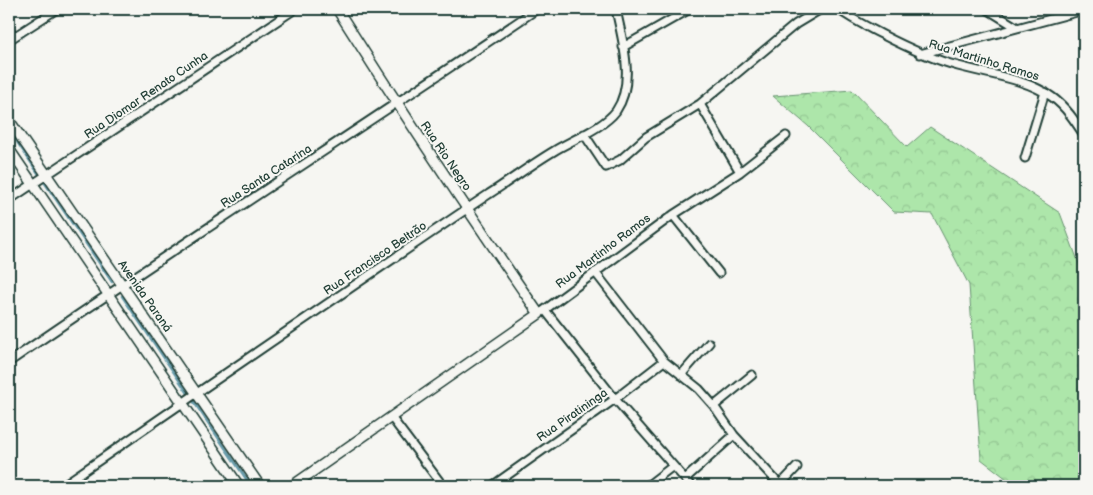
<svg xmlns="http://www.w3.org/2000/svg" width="1093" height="495" font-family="'Balsamiq Sans',sans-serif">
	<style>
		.forest { fill: url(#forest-crowns); stroke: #66926f }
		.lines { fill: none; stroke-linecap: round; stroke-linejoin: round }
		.stream { stroke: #689cab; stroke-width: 2.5 }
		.minor-casing { stroke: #1f3d34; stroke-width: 11 }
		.tertiary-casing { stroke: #1f3d34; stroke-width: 12 }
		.minor { stroke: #f6f6f2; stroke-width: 7 }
		.tertiary { stroke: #f6f6f2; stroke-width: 9 }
		.labels { text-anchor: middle; stroke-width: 4; stroke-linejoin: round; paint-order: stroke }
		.street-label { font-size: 12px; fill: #1f3d34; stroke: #f6f6f2 }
	</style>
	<defs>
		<pattern id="forest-crowns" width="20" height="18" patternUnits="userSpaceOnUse" patternTransform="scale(1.25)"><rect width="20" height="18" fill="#ade6aa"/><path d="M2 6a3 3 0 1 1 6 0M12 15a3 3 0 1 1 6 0" fill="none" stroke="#94c693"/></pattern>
	</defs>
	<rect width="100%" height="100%" fill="#f6f6f2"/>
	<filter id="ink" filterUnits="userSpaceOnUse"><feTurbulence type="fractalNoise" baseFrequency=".02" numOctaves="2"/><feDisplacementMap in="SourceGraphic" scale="10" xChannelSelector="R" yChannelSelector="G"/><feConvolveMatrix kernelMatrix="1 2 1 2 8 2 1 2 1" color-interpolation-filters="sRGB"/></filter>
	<g filter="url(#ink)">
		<path class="forest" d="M852,90L907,147L930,127L1060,213L1081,269L1084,274V486H1016L981,459L969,285L932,214L894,212L808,126L773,96Z"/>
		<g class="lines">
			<path class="stream" d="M9,130L112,282
				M122,296L251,486"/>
			<defs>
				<path id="minor" d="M838,9C851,19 866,26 881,34C906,47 931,59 958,66C990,75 1025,78 1052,97C1066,107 1075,121 1084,135
					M987,9L1016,27
					M9,40L57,9
					M623,47L690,9
					M920,54L1084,10
					M584,134L606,167L620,160L646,137L700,104
					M1025,158L1045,92
					M740,172L786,136
					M9,200L295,9
					M673,215L719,273
					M595,272L664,361L699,389L714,406L734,435L781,486
					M545,310L615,399L691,486
					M539,314L673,215L740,172L700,104L796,24L821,9
					M9,362C183,242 361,128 537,9
					M681,375L709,343
					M714,406L752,375
					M391,417L443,486
					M685,479L734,435
					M780,485L797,467
					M62,486C204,388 346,290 489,194C511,180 532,164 554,151C572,140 603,128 616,111C636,82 622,40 616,9
					M492,486L615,399L664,361
					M647,486L673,466"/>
				<path id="tertiary" d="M9,120L260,486
					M9,149L239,486
					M292,486L539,314C469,213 402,112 337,9"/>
			</defs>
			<use href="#minor" class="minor-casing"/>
			<use href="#tertiary" class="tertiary-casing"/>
			<use href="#minor" class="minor"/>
			<use href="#tertiary" class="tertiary"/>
		</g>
	</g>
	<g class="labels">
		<g class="street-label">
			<text transform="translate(984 60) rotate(17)" y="4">Rua Martinho Ramos</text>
			<text transform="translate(146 95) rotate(-34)" y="4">Rua Diomar Renato Cunha</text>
			<text transform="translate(446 156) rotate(56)" y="4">Rua Rio Negro</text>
			<text transform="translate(266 176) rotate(-33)" y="4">Rua Santa Catarina</text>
			<text transform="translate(603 251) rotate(-37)" y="4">Rua Martinho Ramos</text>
			<text transform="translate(375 258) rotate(-34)" y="4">Rua Francisco Beltrão</text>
			<text transform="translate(145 296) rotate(55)" y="4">Avenida Paraná</text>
			<text transform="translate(572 415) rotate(-35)" y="4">Rua Piratininga</text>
		</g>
	</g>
	<rect width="1093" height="495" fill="none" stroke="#f6f6f2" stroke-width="30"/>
	<rect x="15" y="15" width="1063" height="465" fill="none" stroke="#1f3d34" stroke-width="2" filter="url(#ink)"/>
</svg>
